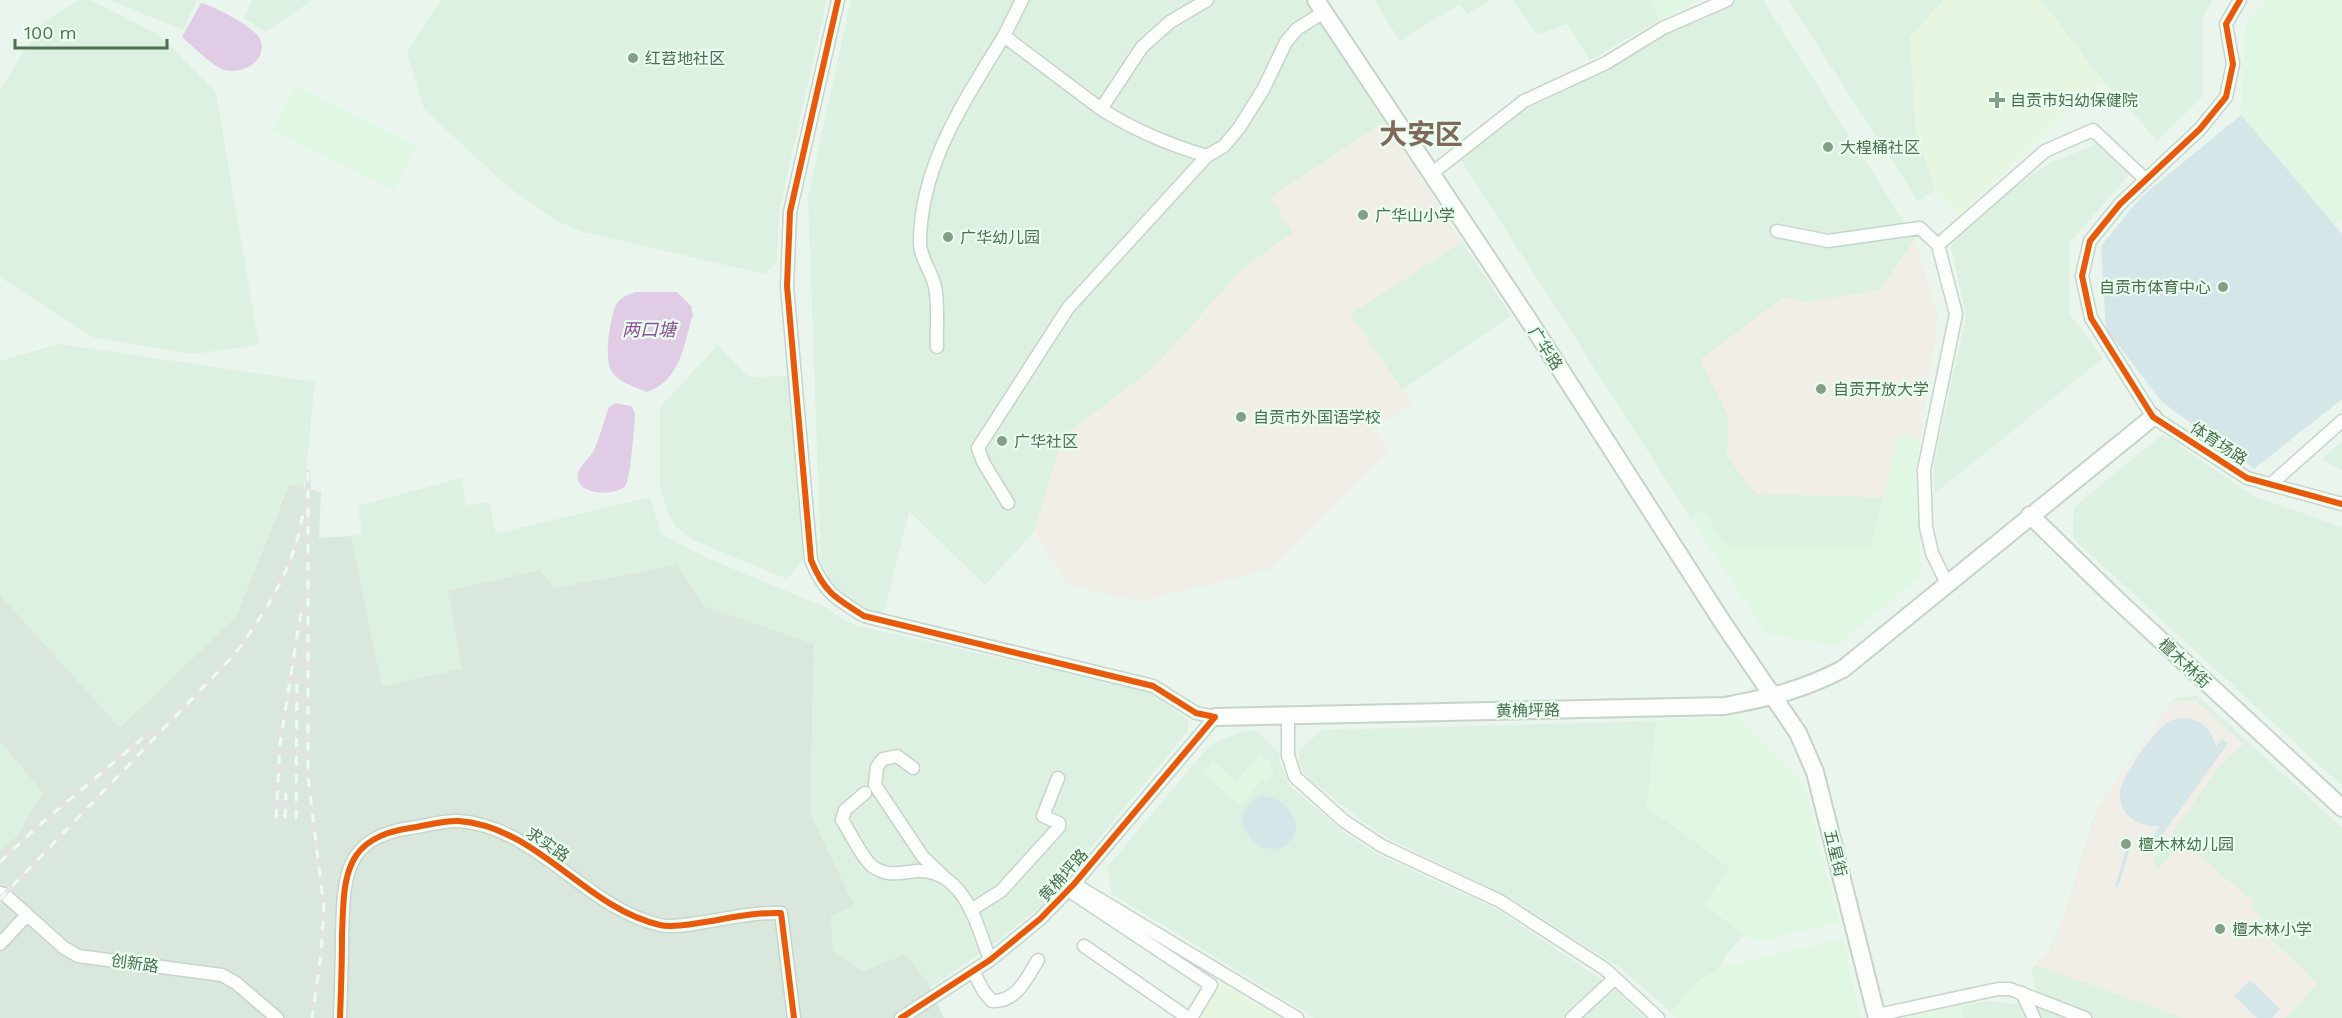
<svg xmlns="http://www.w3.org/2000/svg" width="2342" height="1018" font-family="'Work Sans','Noto Sans SC',sans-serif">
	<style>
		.residential { fill: #dcf1e2 }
		.commercial { fill: #e0f7e3 }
		.industrial { fill: #dae7dd }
		.education { fill: #f0eee6 }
		.medical { fill: #e6f6e1 }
		.green { fill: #d5e6e9 }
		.water { fill: #e1cce5 }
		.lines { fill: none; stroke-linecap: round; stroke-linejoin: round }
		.street-casing { stroke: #c6d4c9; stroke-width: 15 }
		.secondary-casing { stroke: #c6d4c8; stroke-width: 20 }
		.street { stroke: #fcfefc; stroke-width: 12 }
		.secondary { stroke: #fcfefc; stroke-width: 16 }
		.rail-casing { stroke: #e4e3e1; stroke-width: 5 }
		.rail { stroke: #eafdf1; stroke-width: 3; stroke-dasharray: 9; stroke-linecap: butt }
		.cycleway-casing { stroke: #eafdf1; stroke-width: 10 }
		.cycleway { stroke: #e8590c; stroke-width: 6 }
		.poi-dot { fill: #839f87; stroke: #eafdf1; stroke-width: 2 }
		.labels { text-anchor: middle; stroke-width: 4.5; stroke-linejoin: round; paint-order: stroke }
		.poi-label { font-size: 16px; fill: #4c7050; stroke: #eafdf1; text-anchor: start }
		.street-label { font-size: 16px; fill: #4c7050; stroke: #eafdf1 }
		.water-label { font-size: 18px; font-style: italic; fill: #8f5195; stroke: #eafdf1 }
		.town-label { font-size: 28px; font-weight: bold; fill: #80695b; stroke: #eafdf1 }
	</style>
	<rect width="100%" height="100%" fill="#e9f5ed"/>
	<path class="residential" d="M79,0H90L159,35L216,92L259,345L193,354L92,337L0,277V90L42,23Z
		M109,0H197L183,30Z
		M252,0H312L265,32L244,18Z
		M441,0H827L779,211L777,262L765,274L580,231L555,220L507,186L424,109L407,52Z
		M851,0H1305L1384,122L1271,197L1294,232L1246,266L1152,369L1063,437L1034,532L985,585L909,511L883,617L867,611L832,585L821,561L808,197Z
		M1374,0H1491L1468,14L1459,4L1400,41Z
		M1513,0H1651L1659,20L1590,60L1567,24L1537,35Z
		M1739,0H1763L1915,239L1880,290L1806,302L1784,297L1700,360L1729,417L1727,457L1757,494L1884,497L1872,546H1726L1703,510L1690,517L1461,160L1526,108L1605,70L1666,33Z
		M1788,0H1943L1910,38L1916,132L1935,190L1918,201Z
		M2041,0H2213L2203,16V96L2157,141L2114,91L2102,80Z
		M2097,144L2129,175L2070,242L2069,313L2103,358L1935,493L1934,465L1966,316L1951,247L1976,214L2050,163Z
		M1462,242L1511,316L1402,390L1350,314Z
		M59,344L315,382L304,488L288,484L236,617L120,729L0,595V361Z
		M718,345L748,377L788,376L803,560L787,579L693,540L676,527L667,511L660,487V407Z
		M2163,434L2253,496L2342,527V786L2073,538L2074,507Z
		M2342,442V470L2321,459Z
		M461,478L467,506L489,502L496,534L650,497L661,534L705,557L827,608L839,617L858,626L1150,692L1188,720V731L1045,903L996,942L930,988L906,954L863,971L833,951L831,916L854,905L810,813L814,644L704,606L677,565L554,588L462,669L382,686L351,536L362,533L358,506Z
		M2198,696L2342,828V1018H1964L1961,1006L1988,1001L2029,1006L2036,989L2031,969L2047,952L2060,929L2097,808L2175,698Z
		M1656,721L1647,807L1730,868L1704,904L1744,935L1725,956L1721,967L1697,982L1671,1012L1619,967L1512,899L1391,840L1366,824L1314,783L1304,773L1299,762V750L1322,730Z
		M1242,731H1257L1279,753L1281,765L1290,786L1345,833L1377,854L1498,910L1615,989L1645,1018H1315L1112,894L1107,867L1210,745Z
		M0,741L44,793L16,837L0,849Z"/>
	<path class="commercial" d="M1651,0H1700L1659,20Z
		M2268,0H2342V220L2335,226L2241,115L2246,22Z
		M294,86L416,145L394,190L272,131Z
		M1899,433L1920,439L1915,471L1921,576L1837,645L1767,635L1690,517L1703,510L1726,546H1871Z
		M1738,717L1803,782L1839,922L1754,942L1704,904L1730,868L1647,807L1656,721Z
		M1260,753L1270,762L1274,772L1266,782L1262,780L1240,806L1203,773L1213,761L1237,781Z
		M1843,939L1860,1018H1677L1671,1012L1697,982L1721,967Z
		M1961,1006L1964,1018H1905V1017Z"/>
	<path class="industrial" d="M289,484L321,492L319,538L351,536L382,686L462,669L448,591L539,570L554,588L677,565L704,606L814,644L810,813L854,905L831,916L833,951L863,971L906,954L928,984L944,1018H0V849L16,837L43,793L0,741V595L120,728L236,617Z"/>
	<path class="education" d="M1384,122L1462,242L1350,314L1412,404L1374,429L1389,452L1271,569L1141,601L1069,586L1034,532L1063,437L1152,369L1246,266L1293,233L1271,197Z
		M1915,239L1938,317L1920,439L1899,433L1884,497L1757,494L1727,457L1729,417L1700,360L1784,297L1806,302L1880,290Z
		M2195,700L2244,744L2217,769L2152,862L2158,868L2185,842L2247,897L2249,895L2255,901L2250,907L2262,918L2256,925L2318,984L2285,1018H2184L2035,965L2052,946L2060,929L2100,803L2172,702Z"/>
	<path class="medical" d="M1943,0H2041L2102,80L1959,215L1935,190L1916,132L1910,38Z
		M1221,982L1280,1018H1198Z"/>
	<path class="green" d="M2241,115L2342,234V399L2254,469L2162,402L2106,329L2101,246L2141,197Z
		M2189,718C2204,722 2213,732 2216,747L2222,739L2228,743L2157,842L2151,838L2160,826C2137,828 2115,812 2121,787C2124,774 2155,730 2167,723C2174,718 2181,718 2189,718Z
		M1262,796C1283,796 1306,821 1291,840C1264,872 1215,812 1262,796Z
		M2130,838L2133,839L2118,887L2115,886Z
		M2250,980L2280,1009L2272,1018H2257L2234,996Z"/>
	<path class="water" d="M201,3C214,6 254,27 260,39C269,61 240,77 222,69C208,62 194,47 182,37Z
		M636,292H677L691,306L693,315C683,346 681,380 647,392C635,387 617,382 611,370C604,358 610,318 616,305C620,297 628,295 636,292Z
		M616,403L631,406L635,413C634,426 631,479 625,486C615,497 573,495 578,473C580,465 590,458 594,450C600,437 604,421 609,407Z"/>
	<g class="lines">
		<defs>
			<path id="street" d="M838,0L790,212L787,286L811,560C824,592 835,598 864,616L1153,686L1196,713L1215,717L1074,884L1040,919L990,960L901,1018
				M1022,0L1004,36L1101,109
				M1207,0L1170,22L1142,47L1101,109C1134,130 1170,145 1207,156L1224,146L1239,128L1264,88L1286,42L1297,29L1324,12
				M2240,0L2226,24L2233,64L2226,97L2200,129L2120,204L2090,241L2082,276L2091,318L2153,417L2247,478L2342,504
				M1431,174L1524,101L1606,63L1663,28L1727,0
				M1777,231L1828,241L1920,228L1938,245L1956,314L1924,470L1926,527L1932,553L1947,584
				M1938,245L2045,151L2093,130L2146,180
				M937,347C936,328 939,305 935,287C932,272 920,258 920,243C920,165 965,100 1004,36
				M2271,484L2342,421
				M1008,503L983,462L978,448L1068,308L1207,156
				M1288,716V755L1295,777L1344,821L1382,846L1500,901L1605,969L1658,1018
				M913,768L897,756L883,759L877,767L875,785L923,857L943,876
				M865,793L845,810L842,820C850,832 862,858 872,866C887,877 899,873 916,871C964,868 977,925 990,960
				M1074,884L1297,1018
				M1068,890L1211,985L1191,1018
				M0,893L4,894L63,947L78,956L222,975L236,983L277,1018
				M971,910L1001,891L1059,827V823L1043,816L1058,778
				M0,944L27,915
				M1084,946L1188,1018
				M973,971L984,992L992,1001C1017,1002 1026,979 1038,960
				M2022,993L2034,1018
				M1877,1015L1998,989H2010L2085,1018
				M340,1018C341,991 342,963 342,936C344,879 342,838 410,828C425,826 444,820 459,821C538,827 585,908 660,925C673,928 691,924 705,922C730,918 755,912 781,913L794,1018
				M1572,1018L1615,978"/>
			<path id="secondary" d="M1316,0L1528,319L1723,623L1798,733L1815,772L1877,1018
				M2030,515L2113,596L2342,808
				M1215,717L1725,706C1771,697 1800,691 1843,669L2153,417"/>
		</defs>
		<use href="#street" class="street-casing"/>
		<use href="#secondary" class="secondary-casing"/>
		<use href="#street" class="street"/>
		<use href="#secondary" class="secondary"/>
		<defs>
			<path id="rail" d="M308,472V778L324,908L321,954L312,1018
				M276,818L280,744L302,605
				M285,818L286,793
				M296,819L297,679
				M0,862L37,827L150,732
				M0,899L235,654C266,611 295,567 303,513"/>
		</defs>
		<use href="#rail" class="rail-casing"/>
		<use href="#rail" class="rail"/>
		<defs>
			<path id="cycleway" d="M838,0L790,212L787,286L811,560C824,592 835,598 864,616L1153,686L1196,713L1215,717L1074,884L1040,919L990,960L901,1018
				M2240,0L2226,24L2233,64L2226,97L2200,129L2120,204L2090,241L2082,276L2091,318L2153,417L2247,478L2342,504
				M340,1018C341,991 342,963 342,936C344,879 342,838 410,828C425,826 444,820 459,821C538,827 585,908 660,925C673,928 691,924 705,922C730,918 755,912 781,913L794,1018"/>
		</defs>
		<use href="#cycleway" class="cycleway-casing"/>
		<use href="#cycleway" class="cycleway"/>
	</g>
	<g class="poi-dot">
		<circle cx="633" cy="58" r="6"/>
		<path d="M1994 91h6v6h6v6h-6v6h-6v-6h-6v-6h6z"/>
		<circle cx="1828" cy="147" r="6"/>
		<circle cx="1363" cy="215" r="6"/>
		<circle cx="948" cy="237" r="6"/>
		<circle cx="2223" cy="287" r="6"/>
		<circle cx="1821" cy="389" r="6"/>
		<circle cx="1241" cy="417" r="6"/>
		<circle cx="1002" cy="441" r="6"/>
		<circle cx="2126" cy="844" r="6"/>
		<circle cx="2220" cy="929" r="6"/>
	</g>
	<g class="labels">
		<g class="poi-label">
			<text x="645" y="64">红苕地社区</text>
			<text x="2010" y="106">自贡市妇幼保健院</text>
			<text x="1840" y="153">大楻桶社区</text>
			<text x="1375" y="221">广华山小学</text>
			<text x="960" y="243">广华幼儿园</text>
			<text x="2211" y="293" text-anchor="end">自贡市体育中心</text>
			<text x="1833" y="395">自贡开放大学</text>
			<text x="1253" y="423">自贡市外国语学校</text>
			<text x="1014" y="447">广华社区</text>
			<text x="2138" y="850">檀木林幼儿园</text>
			<text x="2232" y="935">檀木林小学</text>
		</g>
		<g class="street-label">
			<text transform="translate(1546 348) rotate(57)" y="6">广华路</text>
			<text transform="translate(2219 443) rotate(33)" y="6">体育场路</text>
			<text transform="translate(2185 663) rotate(43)" y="6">檀木林街</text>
			<text transform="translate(1528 710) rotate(-1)" y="6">黄桷坪路</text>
			<text transform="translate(548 844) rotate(34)" y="6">求实路</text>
			<text transform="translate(1836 853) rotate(76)" y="6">五星街</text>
			<text transform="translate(1063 875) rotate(-48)" y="6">黄桷坪路</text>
			<text transform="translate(135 963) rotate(8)" y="6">创新路</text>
		</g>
		<g class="water-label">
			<text x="649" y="336">两口塘</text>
		</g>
		<g class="town-label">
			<text x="1421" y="144">大安区</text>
		</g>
	</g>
	<path d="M15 39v9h152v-9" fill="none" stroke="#4c7050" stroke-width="3"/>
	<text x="24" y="39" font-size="18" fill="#4c7050" stroke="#eafdf1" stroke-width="4.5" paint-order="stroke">100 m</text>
</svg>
